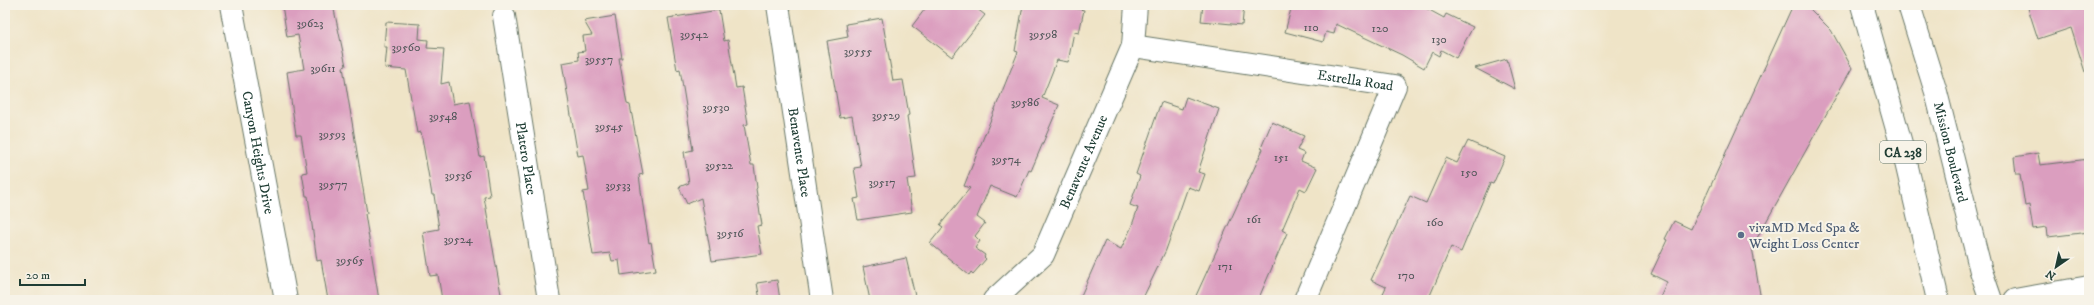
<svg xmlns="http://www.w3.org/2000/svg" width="2094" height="305" font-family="'IM FELL DW Pica',serif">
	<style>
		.building { fill: #db9ebf }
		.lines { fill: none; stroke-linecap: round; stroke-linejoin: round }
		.minor-casing { stroke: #687767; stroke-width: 24 }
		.major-casing { stroke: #687767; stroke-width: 24 }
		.minor { stroke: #fff; stroke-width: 22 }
		.major { stroke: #fff; stroke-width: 22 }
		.service-dot { fill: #5c6f8a; stroke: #f7f3e8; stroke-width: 1.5 }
		.labels { text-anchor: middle; stroke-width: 4; stroke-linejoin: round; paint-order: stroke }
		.number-label { font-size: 12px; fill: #4e5557 }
		.shield { fill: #f7f3e8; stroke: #60746a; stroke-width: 1 }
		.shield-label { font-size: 13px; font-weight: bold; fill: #1f3d34 }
		.street-label { font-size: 14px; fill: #1f3d34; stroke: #f7f3e8 }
		.service-label { font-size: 14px; fill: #4e5e75; stroke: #f7f3e8; text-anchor: start }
	</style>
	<rect width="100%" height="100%" fill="#f7f3e8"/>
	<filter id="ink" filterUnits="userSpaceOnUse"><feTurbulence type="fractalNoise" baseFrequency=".025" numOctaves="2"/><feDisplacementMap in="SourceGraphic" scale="8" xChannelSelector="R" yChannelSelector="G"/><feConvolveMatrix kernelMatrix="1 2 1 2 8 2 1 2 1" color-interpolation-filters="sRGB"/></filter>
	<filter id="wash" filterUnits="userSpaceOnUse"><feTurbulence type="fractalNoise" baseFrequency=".012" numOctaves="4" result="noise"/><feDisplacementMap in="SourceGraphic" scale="16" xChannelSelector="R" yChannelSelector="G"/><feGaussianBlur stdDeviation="0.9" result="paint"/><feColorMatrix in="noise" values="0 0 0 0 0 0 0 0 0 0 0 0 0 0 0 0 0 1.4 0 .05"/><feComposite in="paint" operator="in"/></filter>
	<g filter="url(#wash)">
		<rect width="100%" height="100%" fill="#efe4c7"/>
		<g id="blocks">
			<path class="building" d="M282,5H333L346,66L343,67L367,213L365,214L379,300H328L321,260L317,261L308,196H306L302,173L307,172L301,135H296L287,72L304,69L298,35L287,37Z
				M928,5H972L985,15L952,57L912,26Z
				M1023,5H1058L1084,10L1079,33L1074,32L1068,62L1057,60L1042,98L1059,105L1031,171L1029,170L1017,197L990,186L977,217L985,223L975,236L980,241L975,248L985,255L984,257L986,259L973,274L971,272L969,275L930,243L943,227L940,225L970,188L964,186L1018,52L1015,51Z
				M1203,5H1244L1242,25L1201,21Z
				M1292,5H1420L1444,18L1446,14L1473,27L1456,58L1441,50L1439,56L1432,52L1424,68L1402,55L1336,24L1334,34L1326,32L1323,42L1285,32Z
				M1793,5H1806L1831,30L1852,68L1752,247L1761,300H1659L1667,282L1651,274L1667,240L1665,239L1674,221L1691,229Z
				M2027,5H2089V71L2085,72L2071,28L2038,39Z
				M719,10L724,41L728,40L736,88L742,87L748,124L744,125L751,165H754L757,188L756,189L762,225L757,226L762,254L712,261L701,198L687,204L679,187L689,183L684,152L693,150L680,69L677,70L668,18Z
				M615,16L622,58H619L627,104L630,105L643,174L639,175L643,206L649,243L651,242L656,270L621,275L619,260L612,261L610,253L593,255L583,192L589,191L583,155L578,156L562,63L579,60L578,52L585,51L583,36L592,35L584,21Z
				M882,18L893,81L903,80L909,115L907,116L916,178L907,179L912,212L858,220L854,199L859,198L854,168L861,167L852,116L840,118L827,41L848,37L846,24Z
				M386,22L420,24L419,39L428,40L427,48L444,49L441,84L449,82L453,104L470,101L480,157L484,156L490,196L484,197L502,300H442L438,275L430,276L423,232L439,229L434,195H432L421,132L417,133L406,70L385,68L387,47H384Z
				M1507,59L1515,89L1475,68Z
				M1186,97L1219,109L1198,172L1205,174L1199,191L1188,187L1166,250L1142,300H1079L1105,241L1121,249L1131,228L1138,208L1130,205L1140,176L1136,174L1161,102L1182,109Z
				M1272,122L1304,136L1297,150L1304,153L1301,161L1317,168L1306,191L1300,188L1282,230L1287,233L1258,300H1194L1263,149L1261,148Z
				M1468,141L1505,157L1493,184L1490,183L1461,252L1451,247L1428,300H1380L1386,287L1371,280L1410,196L1426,203L1446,158L1457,163Z
				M2038,153L2040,165L2089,159V232L2048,237L2047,227L2033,229L2029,205L2025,206L2020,174H2016L2014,157Z
				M906,258L916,300H870L863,267Z
				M777,280L780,300H760L757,283Z"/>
		</g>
	</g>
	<g filter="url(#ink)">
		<use href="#blocks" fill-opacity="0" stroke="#687767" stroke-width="1"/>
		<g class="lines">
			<defs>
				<g id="minor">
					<path id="s1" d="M231,5L286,300"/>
					<path id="s2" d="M778,5L822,300"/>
					<path id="s3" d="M504,16L549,300"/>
					<path id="s4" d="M1133,46L1395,86L1305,300"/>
					<path id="s5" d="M994,300L1043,255L1133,46L1136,5"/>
				</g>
				<g id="major">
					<path d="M1862,5L1904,154L1938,300"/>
					<path id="s6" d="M1909,5L1936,92L1981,271L1991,300"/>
					<path d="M2015,300L2089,287"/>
				</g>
			</defs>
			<use href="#minor" class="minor-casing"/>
			<use href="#major" class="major-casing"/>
			<use href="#minor" class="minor"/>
			<use href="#major" class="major"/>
		</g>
	</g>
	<circle class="service-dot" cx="1741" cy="235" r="4"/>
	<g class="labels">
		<g class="number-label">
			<text x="310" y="27">39623</text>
			<text x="1311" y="31">110</text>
			<text x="1380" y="32">120</text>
			<text x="694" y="38">39542</text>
			<text x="1043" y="38">39598</text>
			<text x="1439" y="43">130</text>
			<text x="406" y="51">39560</text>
			<text x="858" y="55">39555</text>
			<text x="599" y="63">39557</text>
			<text x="323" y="72">39611</text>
			<text x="1025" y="106">39586</text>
			<text x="716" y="111">39530</text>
			<text x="886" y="119">39529</text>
			<text x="443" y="120">39548</text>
			<text x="609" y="130">39545</text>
			<text x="332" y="138">39593</text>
			<text x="1281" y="161">151</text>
			<text x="1006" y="163">39574</text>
			<text x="719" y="169">39522</text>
			<text x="1469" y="176">150</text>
			<text x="458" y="179">39536</text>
			<text x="882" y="186">39517</text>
			<text x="333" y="188">39577</text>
			<text x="618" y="189">39533</text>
			<text x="1254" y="223">161</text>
			<text x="1435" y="226">160</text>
			<text x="730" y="237">39516</text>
			<text x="458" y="243">39524</text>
			<text x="350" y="264">39565</text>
			<text x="1225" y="270">171</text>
			<text x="1406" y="279">170</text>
		</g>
		<rect class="shield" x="1880" y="141" width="46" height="22" rx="3"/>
		<g class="shield-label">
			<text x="1903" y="157">CA 238</text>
		</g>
		<g class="street-label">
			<text dy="5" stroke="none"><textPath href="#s4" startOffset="225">Estrella Road</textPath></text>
			<text dy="5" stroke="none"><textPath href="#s1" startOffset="150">Canyon Heights Drive</textPath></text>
			<text dy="5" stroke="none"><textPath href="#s2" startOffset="149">Benavente Place</textPath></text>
			<text dy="5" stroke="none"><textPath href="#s6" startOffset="153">Mission Boulevard</textPath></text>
			<text dy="5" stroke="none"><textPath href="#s3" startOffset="144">Platero Place</textPath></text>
			<text dy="5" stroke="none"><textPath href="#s5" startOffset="168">Benavente Avenue</textPath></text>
		</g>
		<g class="service-label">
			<text x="1749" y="232">vivaMD Med Spa &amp;<tspan x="1749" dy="16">Weight Loss Center</tspan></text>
		</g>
	</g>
	<rect width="2094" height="305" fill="none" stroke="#f7f3e8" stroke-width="20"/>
	<g transform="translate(2056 267) rotate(214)" stroke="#f7f3e8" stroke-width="3" paint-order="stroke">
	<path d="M0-3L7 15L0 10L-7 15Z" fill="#1f3d34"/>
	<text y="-6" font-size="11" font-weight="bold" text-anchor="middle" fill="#1f3d34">N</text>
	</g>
	<path d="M20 279v6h65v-6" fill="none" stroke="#1f3d34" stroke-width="2"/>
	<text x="26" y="279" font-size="12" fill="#1f3d34" stroke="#f7f3e8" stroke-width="3" paint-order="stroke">20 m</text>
</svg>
